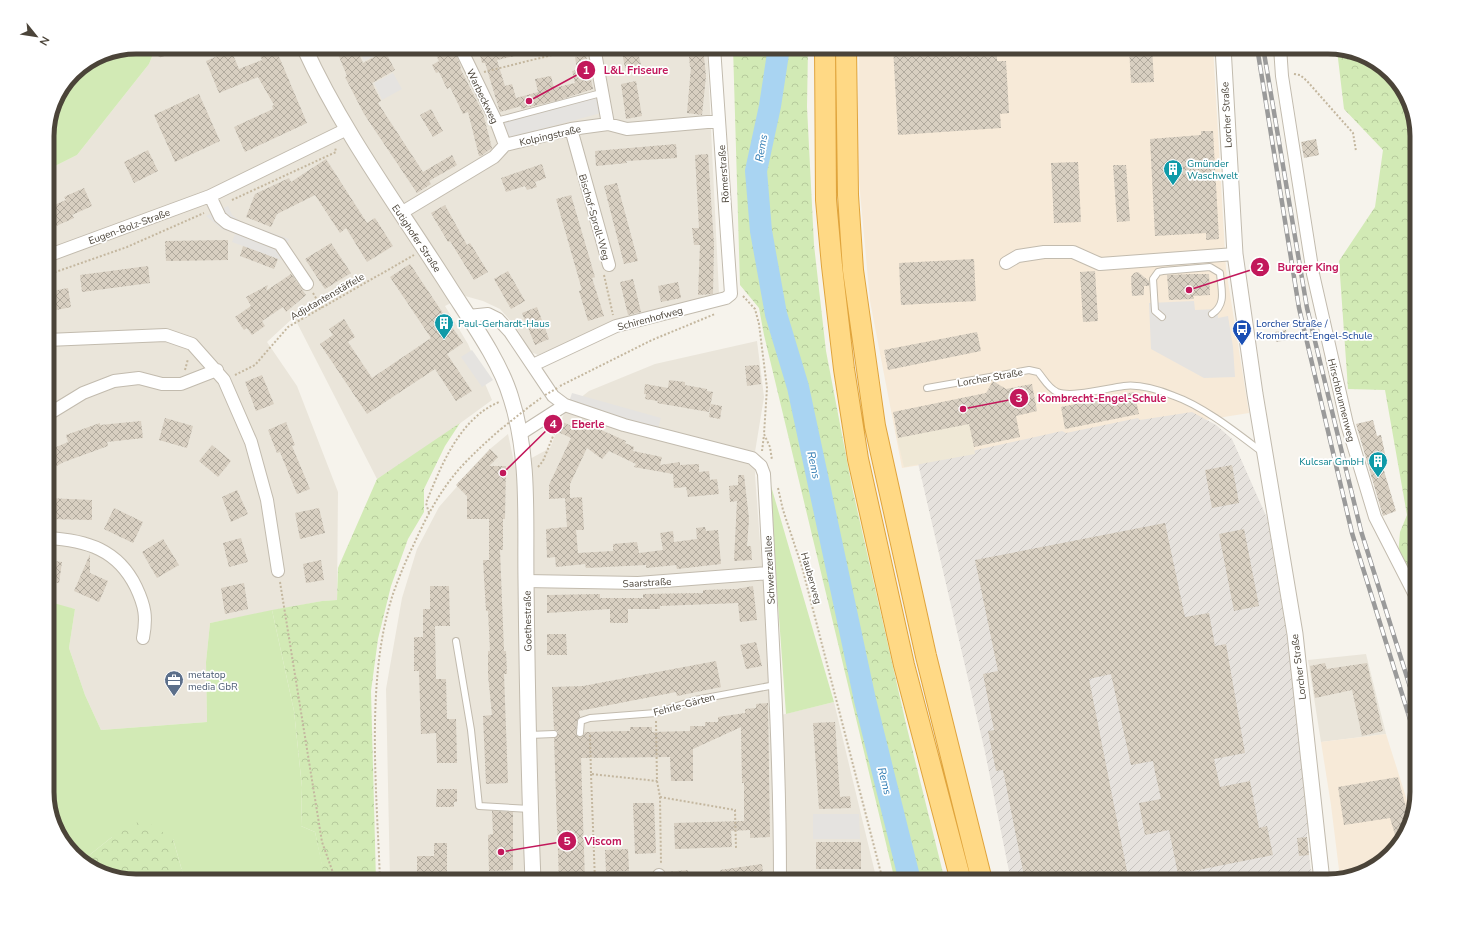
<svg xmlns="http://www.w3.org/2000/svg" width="1464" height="928" font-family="'Nunito Sans',sans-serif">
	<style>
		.residential { fill: #eae5da }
		.commercial { fill: #f7ead8 }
		.industrial { fill: url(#industrial-furrows) }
		.education { fill: #efe8d6 }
		.green { fill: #d2eab5 }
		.forest { fill: url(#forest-crowns) }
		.parking { fill: #e5e3e0 }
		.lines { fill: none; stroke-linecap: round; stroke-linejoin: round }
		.river { stroke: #a9d4f2; stroke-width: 22 }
		.building { fill: url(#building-cross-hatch) }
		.service-casing { stroke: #c2bbae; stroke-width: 8 }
		.minor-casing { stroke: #c2bbae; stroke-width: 14 }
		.tertiary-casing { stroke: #c2bbae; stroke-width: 17 }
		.trunk-casing { stroke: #e0a43c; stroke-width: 22 }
		.path { stroke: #c4b79f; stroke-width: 2; stroke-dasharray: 2 2; stroke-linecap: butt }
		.service { stroke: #fff; stroke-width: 6 }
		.minor { stroke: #fff; stroke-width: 12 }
		.tertiary { stroke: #fff; stroke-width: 15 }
		.trunk { stroke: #ffd985; stroke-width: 20 }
		.rail-casing { stroke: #9a9a9a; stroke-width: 4.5 }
		.rail { stroke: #fff; stroke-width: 3; stroke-dasharray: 9; stroke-linecap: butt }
		.path-bridge { stroke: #c4b79f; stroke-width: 2; stroke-dasharray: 2 2; stroke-linecap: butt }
		.labels { text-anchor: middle; stroke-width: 3.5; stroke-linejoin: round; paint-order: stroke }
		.street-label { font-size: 10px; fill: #4b4439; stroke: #fff }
		.culture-label { font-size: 10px; fill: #0d838f; stroke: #fff; text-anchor: start }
		.transit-label { font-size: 10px; fill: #164399; stroke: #fff; text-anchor: start }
		.service-label { font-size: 10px; fill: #4e5e75; stroke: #fff; text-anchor: start }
		.water-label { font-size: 11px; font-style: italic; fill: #2e7ab2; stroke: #fff }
		.rim { fill: none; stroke: #4b4439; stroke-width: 5 }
		.leader { fill: none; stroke: #c2185b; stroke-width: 1.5 }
		.callout-dot { fill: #c2185b; stroke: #fff; stroke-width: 1.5 }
		.mark-label { font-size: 12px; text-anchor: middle; font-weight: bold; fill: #fff }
		.callout-label { font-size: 11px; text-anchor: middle; font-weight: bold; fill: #c2185b; stroke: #fff; stroke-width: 3.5; stroke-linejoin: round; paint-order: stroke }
	</style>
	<defs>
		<pattern id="industrial-furrows" width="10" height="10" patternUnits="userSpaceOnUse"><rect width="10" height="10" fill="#e6e2dd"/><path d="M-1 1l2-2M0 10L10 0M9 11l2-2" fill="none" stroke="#c7c3be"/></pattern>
		<pattern id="forest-crowns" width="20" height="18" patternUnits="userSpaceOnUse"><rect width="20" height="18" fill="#d2eab5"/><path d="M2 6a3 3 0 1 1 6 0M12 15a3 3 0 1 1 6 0" fill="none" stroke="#b6ca9c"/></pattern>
		<pattern id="building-cross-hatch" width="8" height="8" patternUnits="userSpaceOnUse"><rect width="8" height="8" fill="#d8cfc1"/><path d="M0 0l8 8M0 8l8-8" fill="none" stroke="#b1aa9e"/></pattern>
	</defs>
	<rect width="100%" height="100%" fill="#f6f3ec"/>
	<path class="residential" d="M156,47H707L719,294L600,328L538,355L531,352L516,327L500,309L483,301L465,296L445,306L468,344L492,400L429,446L377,479L294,317L267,342L297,386L338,492L337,600L322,601L210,623L206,662L207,722L101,730L85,695L69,648L75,609L47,603V170L77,155L149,64Z
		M757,341L764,397L755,452V475L773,717L834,702L877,881H390L386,689L402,598L417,549L439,507L490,449L508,434L515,467L550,448L566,409L589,391L655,364Z
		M1366,654L1386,734L1321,742L1308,660Z"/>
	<path class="commercial" d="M859,47H1213L1226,269L1249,413L902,468L870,301L857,159Z
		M1386,734L1411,813L1402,841L1372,869L1340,878L1331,805L1321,742Z"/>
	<path class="industrial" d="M1192,412L1216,425L1232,439L1267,518L1286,631L1310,808L1307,837L1312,881H1011L985,752L918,463L1062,431L1066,433L1138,418L1140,420Z"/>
	<path class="education" d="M968,414L975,454L904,467L895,429Z"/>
	<path class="green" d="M136,47H156L149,64L77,155L47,170V130L56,97L73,73L102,54Z
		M769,479L834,702L786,714Z
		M50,602L75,609L69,648L85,695L101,730L207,722L206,662L210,623L272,610L294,711L302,787L301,826L315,832L325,878L238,875L209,881H185L173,839L112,837L82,861L59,836L47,798V605Z"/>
	<path class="forest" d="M733,47H808L807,107L814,245L826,351L852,487L906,724L945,881H895L764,335L759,308L740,285Z
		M1337,50L1377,62L1405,92L1417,136V592L1398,556L1400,532L1407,515L1385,390L1348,389L1339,261L1375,207L1383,150L1344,109Z
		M460,423L445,446L424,489V512L408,539L391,586L378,639L371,691L376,881H325L315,832L301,826L302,787L294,711L272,610L322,601L337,600L338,568L377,479Z
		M143,819L173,839L185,881H136L87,866L82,861L112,837Z"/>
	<path class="parking" d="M358,47H375L378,54L364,61Z
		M393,73L402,89L382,100L374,83Z
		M595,93L601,113L508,138L502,116Z
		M228,206L232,215L240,221L289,239L281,260L232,242L235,234L222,229L206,216Z
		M1194,301L1195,310L1217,309L1218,318L1228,316L1233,347L1235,377L1204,378L1151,349L1149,303Z
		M472,350L493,380L482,387L461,357Z
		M572,393L661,418L658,428L569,402Z
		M813,814H859L860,839H813Z
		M811,873H861V881H810Z"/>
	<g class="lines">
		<path class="river" d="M779,47L770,106L756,171L761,231L776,314L798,387L865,700L910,881"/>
	</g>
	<path class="building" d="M257,47H275L307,123L245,152L234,127L273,109L272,106L274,105L258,77L219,93L206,61L231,50L239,69L262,60Z
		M335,47H356L363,63L385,51L395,70L372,83L381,101L378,103L423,172L452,155L457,165L429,181L431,184L417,193L364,114L345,77L347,76Z
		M432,47H453L461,67L460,68L483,113L492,148L481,156H479L468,112L463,114L450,87L447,89L439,72L436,73L432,65L439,61Z
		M478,47H536L537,51L497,60L505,86L512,84L516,98L538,92L535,79L551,76L554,88L575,83L572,71L577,70L575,57L586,55L593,89L559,100L521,109V106L500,112L485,63H482Z
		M621,47H637L641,65L625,68Z
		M688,47H703L706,76L702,115L687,113L691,67H690Z
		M893,47H997V61H1006L1009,113L1000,114L1001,128L898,135Z
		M1129,47H1152L1154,82L1131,83Z
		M636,81L642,116L626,119L621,84Z
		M199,94L220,141L175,162L154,115Z
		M431,109L443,131L433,137L420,115Z
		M1201,131H1213L1219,239L1206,240V233L1155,236L1150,139L1201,135Z
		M1316,139L1319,155L1304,158L1301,142Z
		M676,144L677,158L626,161L627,163L596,166L595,151Z
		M148,150L158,171L134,183L124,162Z
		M708,154L714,244L713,294L698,295L700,245H694L692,228H699L695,155Z
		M326,159L367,223L375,218L393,246L367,262L346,228L340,233L315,195L277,214L271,227L246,217L255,194L289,178L291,182Z
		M1078,162L1081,222L1054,223L1051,163Z
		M542,164L546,178L535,182L537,187L527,190L525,186L506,192L501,178Z
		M1113,165H1126L1130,221L1117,222Z
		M617,183L638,261L624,264L604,186Z
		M84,188L92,206L72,215L74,218L54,227L47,208L66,200L64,197Z
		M571,195L595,277L592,278L604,316L588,321L579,291L582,290L556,199Z
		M445,205L467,245L470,243L488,272L474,280L450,241L448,242L431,213Z
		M228,240V260L166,261L165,241Z
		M331,243L351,273L325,289L305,259Z
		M243,246L278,259L274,269L240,256Z
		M974,259L976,301L901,305L899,263Z
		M410,264L463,343L447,354L472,391L456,401L435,369L367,414L320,344L333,335L329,329L344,319L355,337L348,342L372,378L431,338L390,277Z
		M148,266L150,283L82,292L80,275Z
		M508,271L525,301L511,309L494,279Z
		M1095,271L1098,321L1083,322L1080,272Z
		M1138,272L1149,281V286H1144V295L1132,296L1131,277L1134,273Z
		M291,274L306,295L286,312L283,307L262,321L265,326L252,335L247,328L244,330L235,317L251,306L246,297L268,285L266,291Z
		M1192,274H1209L1210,295L1193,296L1194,299L1169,300L1167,275Z
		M633,279L641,312L628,315L620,282Z
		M678,282L681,298L661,302L658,286Z
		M68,288L71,307L47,312V292Z
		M537,307L549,339L535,345L522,313Z
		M1286,330L1288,340L1276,342L1275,332Z
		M977,332L981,351L888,370L884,350Z
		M759,365L761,384L747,386L745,366Z
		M262,375L274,404L256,411L245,382Z
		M669,380L685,382V385L707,389V391L713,392L709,412L657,403L658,401L645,399L646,394H644L645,384L668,388Z
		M993,381L1006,389L1032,384L1037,411L1016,416L1020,437L974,447L969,424L898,438L893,412L986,393Z
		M1134,392L1139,414L1065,429L1061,407Z
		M711,404L722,406L720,419L709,417Z
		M165,418L193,426L187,448L159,440Z
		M1373,420L1377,436L1381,435L1387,463L1382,464L1396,511L1383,516L1356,424Z
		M141,421L143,438L107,442L108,446L64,462L47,471V451L68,442L66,435L100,423V425Z
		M581,421L626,441L625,443L634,447L633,451L662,457L660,465L680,462V465L699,464V472L709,471L710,480L717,479L719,494L688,497L686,487L674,488L673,474L634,467L636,464L609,451L602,459L587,448L570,484V498L582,497L584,530H576L578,553L613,551V544L637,542L639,553L663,550L660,533L673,531L674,542L697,539L696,528L705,527L706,531L718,530L721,564L677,569L676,565L646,568V565L586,568L585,564L556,567L555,557L547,558L546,529L567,527L565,498L549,499V485L571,438L558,432L563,422L577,429Z
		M286,422L295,445L292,446L310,489L297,494L280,452L277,453L268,430Z
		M212,445L231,461L218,477L199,461Z
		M490,449L498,457L489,466H506L505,519H503V550H500L504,651H506L507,674H504L508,783L486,784L483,716L492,715L488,675V651H490L488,611H486L483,560H489V519H467V496L456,485Z
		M1232,465L1239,503L1212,508L1205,470Z
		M738,475H744L749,519L747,546H751L752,560L734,561L737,501L730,502L729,486L738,485Z
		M237,490L248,514L231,522L222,497Z
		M47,498L92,500V520L47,519Z
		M114,508L143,522L133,543L104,529Z
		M319,508L325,533L300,539L295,513Z
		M1165,523L1185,617L1209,613L1215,646L1226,644L1245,753L1214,759L1220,787L1250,781L1259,828L1267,826L1273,855L1178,874L1169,830L1145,835L1139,803L1161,799L1155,772L1153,761L1131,765L1111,674L1089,679L1129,881H1025L1003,770L996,771L988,731L994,730L983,674L998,671L975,560Z
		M1244,529L1259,606L1234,611L1219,534Z
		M241,538L248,562L229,567L223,543Z
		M163,539L179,565L157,578L142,552Z
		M90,554V573L108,581L99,602L74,591Z
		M47,560L62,562L59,583L47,582Z
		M321,560L324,580L306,583L303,564Z
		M244,583L248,609L225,614L221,588Z
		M430,586H449L450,626H435L436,679H446L447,719H456L457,763H437L436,733L421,734L419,671H414V637H423V609H430Z
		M753,586L757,620L740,622L738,603L660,606V609H628V623H610V609L547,613V595L600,594V598H643V594L703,593V590L737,589Z
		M547,634H566L567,655H547Z
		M756,642L762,666L746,669L740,645Z
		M716,661L721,687L677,696L676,692L579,711L580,717L577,721L576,735L580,737L583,736L585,732L630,731V727H652V732L690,731V726H705V722H718V717L745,713V709L756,708V704L768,703L770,837L750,838V830L731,831L732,847L675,849L674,823L744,821V783H742L741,727L693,749V781H671L670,757L581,758L585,881H559L554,739L558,734V731L554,730L552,687L583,686Z
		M1325,663L1327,669L1367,663L1383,731L1362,736L1352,690L1315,698L1310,666Z
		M835,722L840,797L850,796L851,808L819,809L813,723Z
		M1398,777L1409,819L1402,841L1398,845L1390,818L1344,825L1338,787Z
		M437,789H457V802H454V807H436Z
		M633,803H654L656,853L635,854Z
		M492,811L513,812V870L489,871L488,835L493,834Z
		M1307,837L1309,855L1299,856L1297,838Z
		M816,842H861V869H816Z
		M434,843H447V874H438V881H417V856H434Z
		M628,849L629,871L606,872L605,850Z
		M762,864L764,881H722L720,870Z
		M688,870L689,881H667L666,872Z"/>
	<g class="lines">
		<defs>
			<path id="service" d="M161,53L176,47
				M496,121L601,93
				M1162,317L1155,311L1153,279L1158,272L1163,271L1210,267L1220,273C1221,289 1227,304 1212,314
				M927,388L1029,370L1038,372C1044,379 1048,388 1057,392C1072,398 1107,388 1124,386C1140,384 1159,390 1174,396C1203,406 1237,433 1262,452
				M456,641L471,730L479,806L530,809
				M580,733L581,721L590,718L656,713L695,700L775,685
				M529,735L554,734"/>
			<path id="minor" d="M460,47L496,121L505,145
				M594,47L608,124
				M1280,47L1282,76L1313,274L1347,424L1375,517L1417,599
				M571,129L609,265
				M210,196L220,217L227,223L280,244L307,284
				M401,213L494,157L505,145L571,129L608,124L627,129L719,121
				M47,256L210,196L347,129
				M1006,263L1018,256L1044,252H1073L1100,264L1235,254
				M468,316L488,314L498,319L510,332L553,396L565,405L624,425L752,458L761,466L764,474C771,610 780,745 780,881
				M47,340L166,335L192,344L224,380L251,442L267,500L278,571
				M533,365L616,326L726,298L731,294L714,47
				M47,415L83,393L114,381L139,378L162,384H181L217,370
				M520,434L565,405
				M47,538C87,540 118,550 136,587C145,606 147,617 143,638
				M526,581L638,583L769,573
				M659,875V881"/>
			<path id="tertiary" d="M304,47C343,133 400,209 450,288C471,321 500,361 511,398C530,457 525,519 526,580C527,681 529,781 533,881
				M1223,47L1235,254L1255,394L1295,634L1322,881"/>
			<path id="trunk" d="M825,47L826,200L832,266L844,369L858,459L904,665L961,881
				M846,47L848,195L853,270L875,426L926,656L982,881"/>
		</defs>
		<use href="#service" class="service-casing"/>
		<use href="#minor" class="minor-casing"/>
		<use href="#tertiary" class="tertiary-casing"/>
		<use href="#trunk" class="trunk-casing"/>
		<path class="path" d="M484,72L552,55L554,50L567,47
			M1294,74L1300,75L1307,81L1353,133L1356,151
			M232,200L336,152L335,147
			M47,275L127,247L204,213
			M604,275L613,315
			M313,293L322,308
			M743,296L755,309L759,324L767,388L764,434L770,447L772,460
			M185,370L188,359
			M235,375L255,365L288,327L414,255
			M560,386L652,340L715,314
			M530,406L541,398
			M762,451L764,435
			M538,467L543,461L558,424
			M778,488L783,510L802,567L883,881
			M429,513L426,503C441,466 459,419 499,402
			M280,582L322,842L336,881
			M656,721L657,781L660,797L661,864
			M590,735L591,774L657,781
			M591,774L595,881
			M660,797L735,810L736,848
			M380,881C377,792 365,679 393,594C399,577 406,560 414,544C426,517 441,489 461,467C474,453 487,441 501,429"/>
		<use href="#service" class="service"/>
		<use href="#minor" class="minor"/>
		<use href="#tertiary" class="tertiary"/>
		<use href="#trunk" class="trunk"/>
		<defs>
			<path id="rail" d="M1257,47L1299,308L1352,533L1417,742
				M1263,47L1307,308L1361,531L1417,709"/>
		</defs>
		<use href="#rail" class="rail-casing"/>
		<use href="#rail" class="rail"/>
		<path class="path-bridge" d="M545,395L559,387
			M501,429L530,406"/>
	</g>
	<defs>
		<symbol id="building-pin" viewBox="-11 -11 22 30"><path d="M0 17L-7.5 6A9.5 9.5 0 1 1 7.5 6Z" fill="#0f9aa8" stroke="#fff"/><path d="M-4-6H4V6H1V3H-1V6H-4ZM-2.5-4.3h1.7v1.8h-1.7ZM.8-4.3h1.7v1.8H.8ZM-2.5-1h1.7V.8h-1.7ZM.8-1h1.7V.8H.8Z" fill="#fff"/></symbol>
		<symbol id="bus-pin" viewBox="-11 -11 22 30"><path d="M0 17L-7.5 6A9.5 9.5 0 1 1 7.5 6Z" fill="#1a4fb4" stroke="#fff"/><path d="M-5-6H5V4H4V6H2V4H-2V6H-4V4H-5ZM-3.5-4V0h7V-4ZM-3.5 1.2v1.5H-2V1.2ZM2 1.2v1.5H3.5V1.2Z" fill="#fff"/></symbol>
		<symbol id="office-pin" viewBox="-11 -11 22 30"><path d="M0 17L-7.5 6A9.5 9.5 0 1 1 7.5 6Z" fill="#5c6f8a" stroke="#fff"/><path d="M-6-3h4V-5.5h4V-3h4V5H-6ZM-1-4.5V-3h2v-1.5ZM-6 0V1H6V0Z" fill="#fff"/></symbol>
	</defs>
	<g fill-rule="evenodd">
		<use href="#building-pin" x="1162" y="158" width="22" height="30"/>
		<use href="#building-pin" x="433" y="312" width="22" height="30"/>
		<use href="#bus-pin" x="1231" y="318" width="22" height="30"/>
		<use href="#building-pin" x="1367" y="450" width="22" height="30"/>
		<use href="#office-pin" x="163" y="669" width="22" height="30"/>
	</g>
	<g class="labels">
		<g class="street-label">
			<text transform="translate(483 96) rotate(64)" y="4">Warbeckweg</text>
			<text transform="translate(1226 115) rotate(-93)" y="4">Lorcher Straße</text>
			<text transform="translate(550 135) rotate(-13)" y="4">Kolpingstraße</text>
			<text transform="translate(723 174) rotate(-94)" y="4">Römerstraße</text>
			<text transform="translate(595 217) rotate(74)" y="4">Bischof-Sproll-Weg</text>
			<text transform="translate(129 226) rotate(-20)" y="4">Eugen-Bolz-Straße</text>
			<text transform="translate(417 238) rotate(56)" y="4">Eutighofer Straße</text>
			<text transform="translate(327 296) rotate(-30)" y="4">Adjutantenstäffele</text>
			<text transform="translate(650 318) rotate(-15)" y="4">Schirenhofweg</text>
			<text transform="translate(990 377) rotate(-10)" y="4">Lorcher Straße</text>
			<text transform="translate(1342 400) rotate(76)" y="4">Hirschbrunnenweg</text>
			<text transform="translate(769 570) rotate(-93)" y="4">Schwerzerallee</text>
			<text transform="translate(812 578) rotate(74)" y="4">Hauberweg</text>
			<text transform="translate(647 582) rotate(-3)" y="4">Saarstraße</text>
			<text transform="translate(527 621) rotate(-91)" y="4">Goethestraße</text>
			<text transform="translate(1298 667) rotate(-97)" y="4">Lorcher Straße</text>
			<text transform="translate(684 704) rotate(-15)" y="4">Fehrle-Gärten</text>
		</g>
		<g class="culture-label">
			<text x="1187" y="167">Gmünder<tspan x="1187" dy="12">Waschwelt</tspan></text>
			<text x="458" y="327">Paul-Gerhardt-Haus</text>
			<text x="1364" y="465" text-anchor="end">Kulcsar GmbH</text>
		</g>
		<g class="transit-label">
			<text x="1256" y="327">Lorcher Straße /<tspan x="1256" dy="12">Krombrecht-Engel-Schule</tspan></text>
		</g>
		<g class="service-label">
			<text x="188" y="678">metatop<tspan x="188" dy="12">media GbR</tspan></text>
		</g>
		<g class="water-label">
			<text transform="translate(761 148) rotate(-80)" y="4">Rems</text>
			<text transform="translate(814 465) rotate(78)" y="4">Rems</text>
			<text transform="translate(885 781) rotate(76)" y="4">Rems</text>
		</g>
	</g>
	<path d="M0 0H1464V928H0ZM136 54H1328A82 82 0 0 1 1410 136V792A82 82 0 0 1 1328 874H136A82 82 0 0 1 54 792V136A82 82 0 0 1 136 54Z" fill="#fff" fill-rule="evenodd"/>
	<path class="rim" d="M136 54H1328A82 82 0 0 1 1410 136V792A82 82 0 0 1 1328 874H136A82 82 0 0 1 54 792V136A82 82 0 0 1 136 54Z"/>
	<path class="leader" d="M529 101L586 70M1189 290L1260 267M963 409L1019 398M503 473L553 424M501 852L567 841"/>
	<g class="callout-dot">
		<circle cx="529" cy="101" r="4"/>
		<circle cx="1189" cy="290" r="4"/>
		<circle cx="963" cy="409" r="4"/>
		<circle cx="503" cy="473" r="4"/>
		<circle cx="501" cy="852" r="4"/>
		<circle cx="586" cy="70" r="10"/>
		<circle cx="1260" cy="267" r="10"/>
		<circle cx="1019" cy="398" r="10"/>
		<circle cx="553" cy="424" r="10"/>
		<circle cx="567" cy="841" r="10"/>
	</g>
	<g class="mark-label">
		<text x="586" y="74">1</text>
		<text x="1260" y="271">2</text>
		<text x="1019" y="402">3</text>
		<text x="553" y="428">4</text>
		<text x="567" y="845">5</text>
	</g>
	<g class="callout-label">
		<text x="636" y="74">L&amp;L Friseure</text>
		<text x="1308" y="271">Burger King</text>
		<text x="1102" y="402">Kombrecht-Engel-Schule</text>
		<text x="588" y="428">Eberle</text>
		<text x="603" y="845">Viscom</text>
	</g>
	<g transform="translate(36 36) rotate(120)" stroke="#ffffff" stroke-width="3" paint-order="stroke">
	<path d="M0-3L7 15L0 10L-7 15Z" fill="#4b4439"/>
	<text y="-6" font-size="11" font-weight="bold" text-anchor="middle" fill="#4b4439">N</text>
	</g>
</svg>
